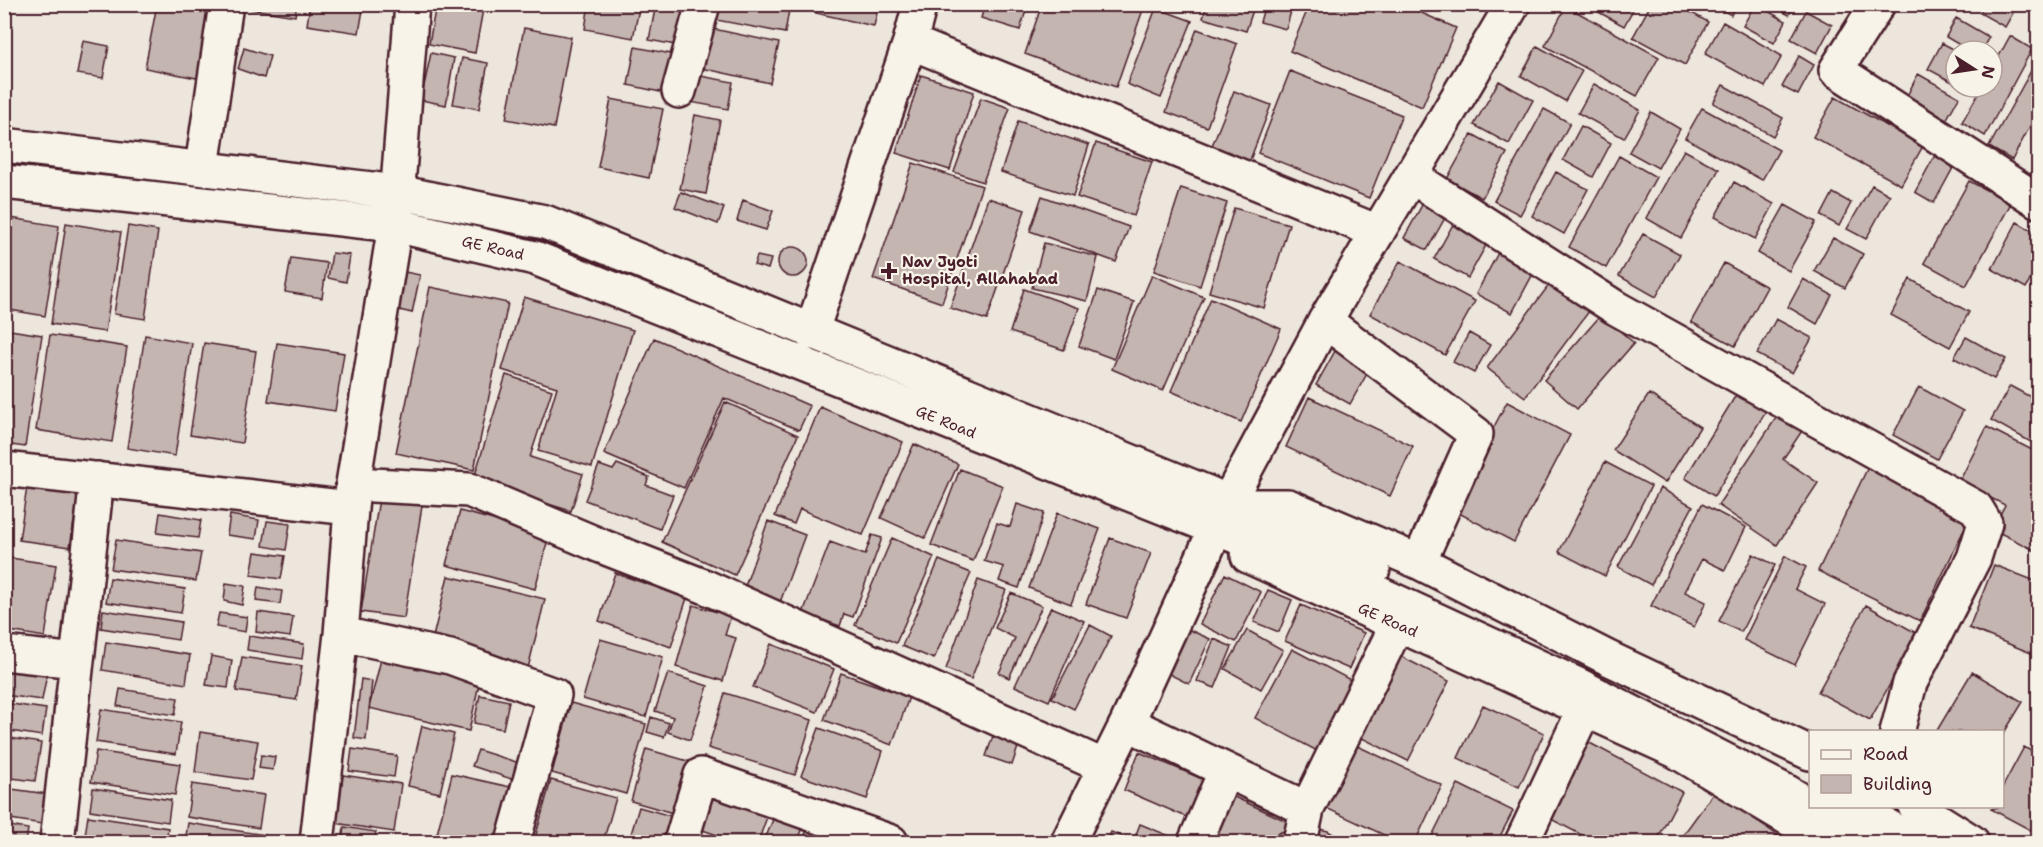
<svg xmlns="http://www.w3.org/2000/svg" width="2043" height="847" font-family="'Shantell Sans',sans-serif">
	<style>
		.building { fill: #c4b5b0; stroke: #4a1f2b; stroke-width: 1.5 }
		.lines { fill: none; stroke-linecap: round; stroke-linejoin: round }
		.minor-casing { stroke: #4a1f2b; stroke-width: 38 }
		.major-casing { stroke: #4a1f2b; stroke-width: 38 }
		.minor { stroke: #f7f3e8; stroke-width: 33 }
		.major { stroke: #f7f3e8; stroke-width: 33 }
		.poi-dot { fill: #4a1f2b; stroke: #f7f3e8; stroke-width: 2 }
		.labels { text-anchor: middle; stroke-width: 4.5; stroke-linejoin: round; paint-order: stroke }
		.street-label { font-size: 15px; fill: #4a1f2b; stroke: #f7f3e8 }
		.poi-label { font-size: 15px; font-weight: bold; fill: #4a1f2b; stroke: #f7f3e8; text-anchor: start }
	</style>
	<rect width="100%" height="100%" fill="#ece6dd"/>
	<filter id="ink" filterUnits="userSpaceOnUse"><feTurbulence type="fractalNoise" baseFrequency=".0167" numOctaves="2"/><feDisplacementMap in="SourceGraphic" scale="12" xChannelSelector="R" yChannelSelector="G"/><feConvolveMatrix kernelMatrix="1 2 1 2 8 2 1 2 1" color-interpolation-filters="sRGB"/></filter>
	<g filter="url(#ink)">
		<path class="building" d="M157,4H216L202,79L145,68Z
			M251,4H297L295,16L251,9Z
			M310,4H364L359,33L307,25Z
			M436,4H484L475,53L429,44Z
			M589,4H640L633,38L585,29Z
			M656,4H688L681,46L649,40Z
			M714,4H790L785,33L711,19Z
			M818,4H879L874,26L816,13Z
			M985,4H1028L1020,30L981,18Z
			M1042,4H1145L1116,87L1025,54Z
			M1207,4H1255L1246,31L1203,18Z
			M1265,4H1293L1286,29L1260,22Z
			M1310,4H1401L1456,28L1422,107L1290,51Z
			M1584,4H1636L1624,26Z
			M1651,4H1676L1708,22L1685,65L1633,37Z
			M1712,4H1737L1731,15Z
			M1755,4L1786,21L1774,43L1743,26Z
			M1769,4H1795L1789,15Z
			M1984,4H2018L2005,27L1980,13Z
			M1566,6L1659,57L1637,96L1545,46Z
			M1156,8L1192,21L1161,98L1127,84Z
			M1806,11L1832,25L1817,53L1791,39Z
			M1956,18L1989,37L1981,51H1970L1946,37Z
			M1723,22L1782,56L1765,87L1705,54Z
			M524,28L571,37L554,128L506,119Z
			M709,28L779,43L770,83L701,68Z
			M1197,29L1237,44L1207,127L1166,112Z
			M2010,36L2032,49L1985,136L1962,122L1982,87H1992V69Z
			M83,41L109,46L103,78L77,74Z
			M1942,43L1957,51L1956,84L1928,69Z
			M1537,46L1582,71L1565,101L1521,76Z
			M635,47L672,54L665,93L628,85Z
			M244,48L270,56L264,78L238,69Z
			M431,53L454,58L446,105L421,100Z
			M1799,56L1814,65L1798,95L1782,87Z
			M462,58L488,63L479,109L453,104Z
			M2038,58V111L2012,160L1989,147Z
			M1290,71L1402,115L1369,198L1258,153Z
			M1918,74L1959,97L1945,122L1905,100Z
			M695,75L733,82L728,109L690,102Z
			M921,75L974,92L950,170L896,153Z
			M1499,81L1533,100L1509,144L1474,125Z
			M1594,84L1640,110L1624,138L1578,113Z
			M1723,85L1783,118L1773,136L1713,103Z
			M1234,91L1271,105L1247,168L1209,153Z
			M1835,97L1923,146L1901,185L1813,137Z
			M981,98L1010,108L983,182L954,172Z
			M611,99L663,109L649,178L598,167Z
			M1702,108L1779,150L1762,180L1685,138Z
			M1544,109L1570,123L1520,215L1494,201Z
			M1651,112L1680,129L1658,168L1629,152Z
			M695,115L720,120L706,194L680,189Z
			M1018,121L1089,145L1073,196L1001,172Z
			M1581,126L1611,143L1593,177L1563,160Z
			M1472,134L1507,153L1482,198L1447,179Z
			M1096,143L1152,162L1134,216L1077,197Z
			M1684,150L1719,169L1681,238L1646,218Z
			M1935,155L1954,166L1934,203L1915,192Z
			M1619,156L1656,177L1606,268L1569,247Z
			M913,163L982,186L942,303L873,279Z
			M1556,172L1588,189L1564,234L1532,216Z
			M1969,181L2011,203L1966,286L1924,263Z
			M1734,182L1774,204L1755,239L1715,217Z
			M1872,185L1890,195L1866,239L1847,229Z
			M1181,188L1227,203L1200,286L1154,271Z
			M681,192L724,208L718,224L675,207Z
			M1833,193L1851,203L1839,226L1821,216Z
			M1042,196L1129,227L1116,262L1030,231Z
			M1427,196L1450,209L1427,250L1404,238Z
			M988,198L1025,210L987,320L950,308Z
			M743,200L773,211L766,230L737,221Z
			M1785,205L1816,222L1789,271L1758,253Z
			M1234,208L1289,224L1264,308L1209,292Z
			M5,217L59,226L45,316L4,309Z
			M1456,219L1490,238L1468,278L1434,259Z
			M2017,222L2038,234V265L2026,288L1992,269Z
			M66,223L121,232L105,332L51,324Z
			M128,226L158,231L145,319L114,314Z
			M1643,234L1680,254L1656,297L1619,276Z
			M1833,238L1863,254L1845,288L1814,271Z
			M1044,243L1098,257L1087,301L1032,288Z
			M778 262a15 15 0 1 1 30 0a15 15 0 1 1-30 0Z
			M332,253L350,255L346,282L328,278Z
			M1498,253L1534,272L1512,313L1476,294Z
			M757,256L771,259L768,269L754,265Z
			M291,258L327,263L322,298L285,292Z
			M1400,261L1475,301L1445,355L1370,314Z
			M1724,263L1767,287L1735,346L1691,322Z
			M400,271L420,275L412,313L391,308Z
			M1152,275L1204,297L1163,391L1112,369Z
			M1803,279L1832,295L1817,324L1788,307Z
			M1910,279L1969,312L1950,347L1891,315Z
			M1552,281L1590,310L1525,397L1487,368Z
			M430,287L508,303L474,470L396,453Z
			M1024,289L1079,308L1064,350L1010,332Z
			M1098,290L1134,302L1114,359L1079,346Z
			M524,297L633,330L592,467L538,451L557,387L502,370Z
			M1211,298L1281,329L1241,422L1171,391Z
			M1601,315L1634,343L1577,409L1544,380Z
			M1776,319L1812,338L1792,373L1757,354Z
			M10,330L42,335L25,447L4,444V365Z
			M1469,333L1490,345L1474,373L1453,362Z
			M50,335L127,347L112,442L36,430Z
			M145,335L192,343L175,456L127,448Z
			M1966,337L2006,359L1994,379L1954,358Z
			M654,338L810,406L799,430L724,398L684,488L604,454Z
			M204,343L256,351L242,443L190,435Z
			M277,343L344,353L335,411L268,401Z
			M1339,344L1373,363L1350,404L1316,385Z
			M506,375L552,390L530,457L583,474L571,511L473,481Z
			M2010,386L2038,401V446L1991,420Z
			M1919,387L1963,411L1937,459L1893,435Z
			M1739,390L1768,408L1714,496L1685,478Z
			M1649,394L1700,427L1665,483L1613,450Z
			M1309,397L1413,446L1390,496L1286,447Z
			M725,402L798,435L735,575L662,542Z
			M1507,402L1570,435L1514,542L1451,509Z
			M820,407L903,442L863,535L800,509L794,524L775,516Z
			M1780,412L1804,428L1783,459L1818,483L1777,545L1718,505Z
			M1987,427L2038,453V552L1992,529L2005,505L1959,482Z
			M914,444L958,464L925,538L881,518Z
			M1605,462L1651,486L1605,576L1559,552Z
			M617,464L649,477L646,485L673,495L660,529L585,500L599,465L613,470Z
			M1869,465L1971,515L1920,621L1818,571Z
			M960,469L1003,486L973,561L931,545Z
			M4,485L11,486L4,525Z
			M27,487L78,495L70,547L19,540Z
			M1660,488L1693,506L1651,585L1618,567Z
			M379,499L422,506L404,618L361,612Z
			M1017,504L1044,513L1019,588L999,581L1004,567L984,561L997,523L1010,527Z
			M1702,504L1746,527L1725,570L1702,559L1685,592L1706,602L1694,627L1651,606Z
			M460,511L549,535L535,589L446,565Z
			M160,513L201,520L198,538L157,533Z
			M1057,513L1100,529L1071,604L1029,588Z
			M230,515L259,520L256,539L227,535Z
			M267,521L290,524L286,550L263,546Z
			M768,521L805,535L779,605L743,592Z
			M872,535L882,538L853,617L844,614L840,626L803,613L830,542L865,555Z
			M892,538L934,557L896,643L855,625Z
			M1110,538L1151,553L1126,618L1086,604Z
			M116,540L201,553L196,581L111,569Z
			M255,552L285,556L281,579L251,575Z
			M1753,554L1775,565L1741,632L1719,621Z
			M1785,556L1806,567L1795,589L1825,604L1795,665L1744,640Z
			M4,557L56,565L45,637L4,630Z
			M939,560L971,573L934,659L902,646Z
			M1994,565L2038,582V636L2031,653L1969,628Z
			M615,573L687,598L671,647L599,621Z
			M1225,574L1261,592L1236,642L1200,624Z
			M448,576L545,599L528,668L431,645Z
			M110,578L185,589L181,613L106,602Z
			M978,580L1006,590L971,679L946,669Z
			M226,583L245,586L242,605L224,601Z
			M258,587L282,591L280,604L256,601Z
			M1268,590L1292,600L1279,632L1254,622Z
			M1011,593L1042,606L1009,678L999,673L1015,638L995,628Z
			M693,605L731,616L725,635L736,638L723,681L676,667Z
			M1301,605L1364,633L1349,669L1285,641Z
			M1866,605L1918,634L1870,720L1818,692Z
			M1051,607L1084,621L1049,701L1015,686Z
			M103,610L181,622L178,640L101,628Z
			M258,612L293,617L290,637L256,632Z
			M219,613L247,617L245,632L216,627Z
			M1090,625L1111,636L1074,709L1052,698Z
			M1185,628L1210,639L1189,684L1165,672Z
			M1247,630L1283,650L1261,689L1225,669Z
			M249,636L304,644L302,659L247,650Z
			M600,639L663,657L646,717L583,699Z
			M1214,639L1232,647L1215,688L1197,681Z
			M106,642L190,655L186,684L102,670Z
			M771,644L834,669L817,712L753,687Z
			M1292,649L1358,684L1321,753L1255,718Z
			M383,651L481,674L469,731L369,708Z
			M211,656L232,660L228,688L206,685Z
			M1400,656L1449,681L1408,761L1360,737Z
			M242,657L302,666L296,700L236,691Z
			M4,668L47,674L42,700L4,695Z
			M1972,672L2023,702L2002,736V732H1936Z
			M668,673L708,686L690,740L668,732L673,717L655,711Z
			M841,673L909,697L892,745L824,720Z
			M361,679L372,681L366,740L354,738Z
			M120,689L178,698L175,715L117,706Z
			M725,693L812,720L795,775L708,748Z
			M480,695L509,701L503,729L474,723Z
			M4,703L46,709L42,736L4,730Z
			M571,703L646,724L626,794L552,773Z
			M1483,705L1544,733L1519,787L1458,758Z
			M101,709L181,722L176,754L96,742Z
			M651,717L669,723L664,737L647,732Z
			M422,726L454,734L440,793L408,786Z
			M819,728L883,751L867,799L801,776Z
			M200,732L258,741L251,780L195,772Z
			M993,736L1019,744L1012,765L986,756Z
			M4,737L41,743L35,781L4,777Z
			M1586,741L1682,792L1656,842H1595L1547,817Z
			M1355,745L1442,785L1415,842H1399L1326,808Z
			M2024,747L2038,755V834L1991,809L2002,806V788Z
			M352,749L397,756L394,777L349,771Z
			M646,749L695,763L680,815L631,801Z
			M478,750L526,765L521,782L472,766Z
			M96,751L180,764L175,795L91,782Z
			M1139,752L1207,781L1191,819L1124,790Z
			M261,755L275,757L273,770L259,768Z
			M452,774L519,789L506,842H435Z
			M343,775L401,784L394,832L335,823Z
			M551,780L616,798L603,842H534Z
			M192,784L264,795L259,828L187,817Z
			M1458,784L1513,811L1497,842H1429Z
			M4,788L47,794L42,824L4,818Z
			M93,788L171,800L168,822L90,810Z
			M1715,791L1787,842H1678Z
			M699,793L767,817L758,842H717L720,836L688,825Z
			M1230,795L1297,826L1289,842H1209Z
			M639,807L671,816L664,842L631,834Z
			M88,816L168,828L166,842H84Z
			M774,817L803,828L797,842H764Z
			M188,823L265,835L264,842H185Z
			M810,823L822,828L818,836L836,842H802Z
			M1140,824L1177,839L1175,842H1149L1135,837Z
			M4,825L28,829L26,842H4Z
			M344,827L376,832L374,842H342Z
			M1310,827L1328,831L1346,842H1265L1274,835L1291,828Z
			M1111,832L1136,842H1107Z"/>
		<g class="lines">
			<defs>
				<path id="minor" d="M1878,4L1836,70L2038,201
					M910,42L1378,232
					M679,91L703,4
					M202,167L226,4
					M1411,176L1616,308L1976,508L1985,523L1974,558L1910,683L1897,732
					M1325,321L1476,434L1419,562
					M811,333L910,42L920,4
					M4,469L350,508
					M353,484L469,490L601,546L706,587L1103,766
					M1239,506H1288L1419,562L1608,658L1810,753
					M1248,556L1676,751L1828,842
					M341,634L450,657L554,695L513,842
					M4,653L76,661
					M1127,723L1307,809
					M1915,806L1972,842
					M57,842L97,479
					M317,842L341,634L353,484L395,225L412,4
					M681,842L701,775L891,842
					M1068,842L1127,723L1228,502L1325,321L1513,4
					M1195,842L1225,772
					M1300,842L1307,809L1397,625
					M1522,842L1585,708"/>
				<path id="major" d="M4,145L397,192L545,222L1208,493L1373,569
					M4,182L395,225L535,258L1369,589L1578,685L1787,792L1870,842
					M1852,806L1915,842"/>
			</defs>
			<use href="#minor" class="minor-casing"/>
			<use href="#major" class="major-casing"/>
			<use href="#minor" class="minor"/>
			<use href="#major" class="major"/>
		</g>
	</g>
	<path class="poi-dot" d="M886 262h6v6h6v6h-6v6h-6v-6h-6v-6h6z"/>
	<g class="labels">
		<g class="street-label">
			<text transform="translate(493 248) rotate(13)" y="5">GE Road</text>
			<text transform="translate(946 422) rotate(22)" y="5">GE Road</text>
			<text transform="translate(1388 620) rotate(24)" y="5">GE Road</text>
		</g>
		<g class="poi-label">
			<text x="902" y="267">Nav Jyoti<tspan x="902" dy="17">Hospital, Allahabad</tspan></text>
		</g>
	</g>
	<rect width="2043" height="847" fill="none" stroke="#f7f3e8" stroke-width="24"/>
	<rect x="12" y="12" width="2019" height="823" fill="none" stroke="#4a1f2b" stroke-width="2" filter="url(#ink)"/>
	<rect x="1809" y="730" width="195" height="78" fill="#f7f3e8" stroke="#b29e9c" stroke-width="1.5"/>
	<rect x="1821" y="750" width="30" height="9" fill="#f7f3e8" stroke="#b29e9c" stroke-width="1.5"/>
	<text x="1863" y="760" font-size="18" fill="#4a1f2b">Road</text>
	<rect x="1821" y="775" width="30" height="18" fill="#c4b5b0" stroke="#b29e9c" stroke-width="1.5"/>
	<text x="1863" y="790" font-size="18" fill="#4a1f2b">Building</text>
	<g transform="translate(1974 69) rotate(102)"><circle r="28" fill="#f7f3e8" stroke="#b29e9c" stroke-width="1.5"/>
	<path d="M0-4.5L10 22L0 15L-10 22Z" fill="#4a1f2b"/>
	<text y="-9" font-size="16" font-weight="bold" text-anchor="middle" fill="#4a1f2b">N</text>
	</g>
</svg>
